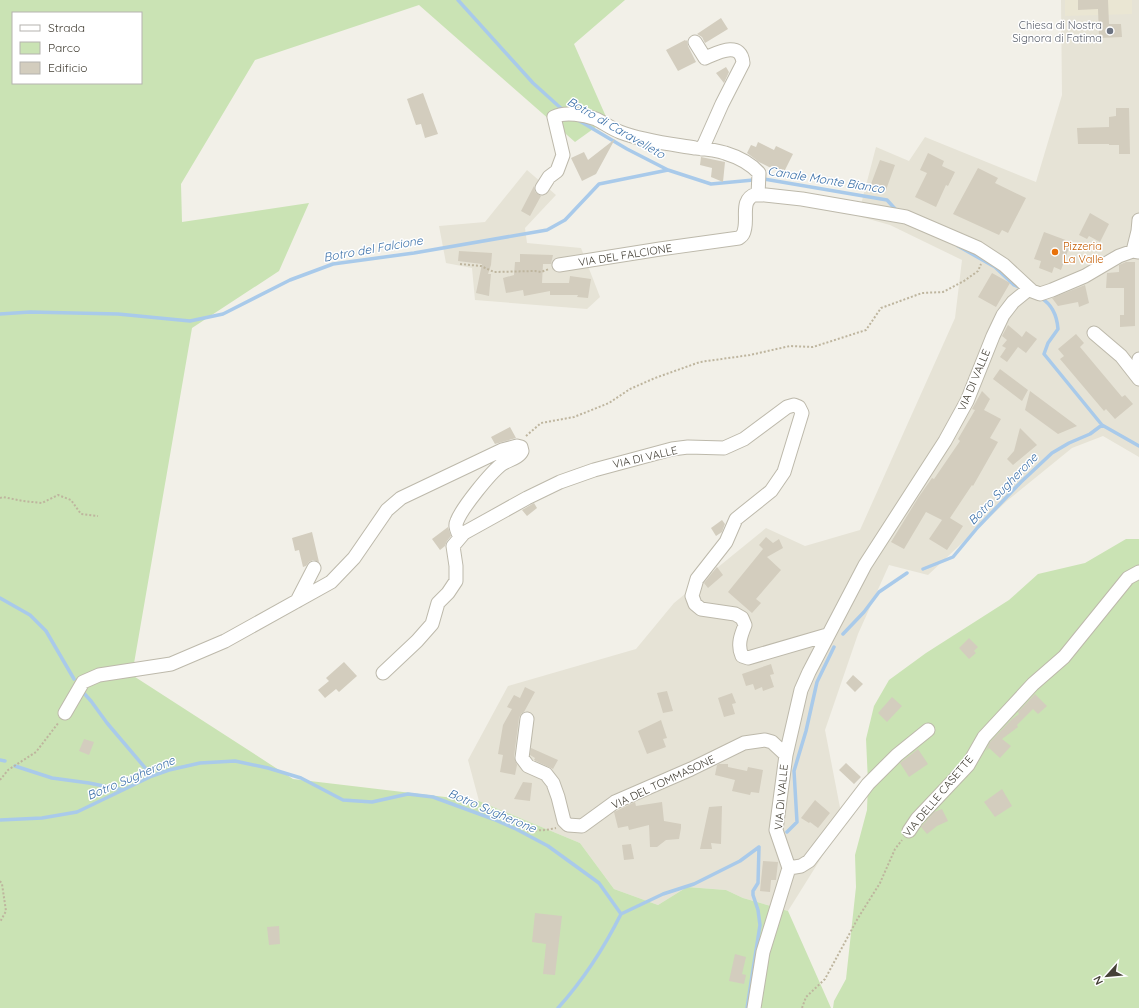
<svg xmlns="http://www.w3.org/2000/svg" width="1139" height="1008" font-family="Quicksand,sans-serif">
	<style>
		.residential { fill: #e6e3d6 }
		.education { fill: #eae6d3 }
		.green { fill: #cae3b4; fill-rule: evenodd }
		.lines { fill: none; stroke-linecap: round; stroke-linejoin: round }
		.stream { stroke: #a9caea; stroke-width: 3.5 }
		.building { fill: #d3cdbe }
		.minor-casing { stroke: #bdb9ab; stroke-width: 15 }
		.path { stroke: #beb59e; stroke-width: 2; stroke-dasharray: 2 2; stroke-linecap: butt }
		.minor { stroke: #fff; stroke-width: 13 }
		.worship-dot { fill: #6b7280; stroke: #fff; stroke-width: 1.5 }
		.food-dot { fill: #e8710a; stroke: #fff; stroke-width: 1.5 }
		.labels { text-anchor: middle; stroke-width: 3; stroke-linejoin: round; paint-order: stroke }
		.worship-label { font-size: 11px; fill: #5b616d; stroke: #fff; text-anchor: end }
		.food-label { font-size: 11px; fill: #c56008; stroke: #fff; text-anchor: start }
		.street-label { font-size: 11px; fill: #454137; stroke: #fff }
		.water-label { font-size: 12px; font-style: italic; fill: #396fa8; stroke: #fff }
	</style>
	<rect width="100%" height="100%" fill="#f2f0e8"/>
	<path class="residential" d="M1061,0H1139V457L1103,436L1072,448L1008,500L928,575L889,565L858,634L825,730L843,823L788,911L743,898L726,890L687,887L658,905L614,889L580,843L479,801L468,760L508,686L636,649L674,603L766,528L805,546L860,530L955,318L962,260L890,225L858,216L876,147L909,161L925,137L1036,182L1062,95Z
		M527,170L556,195L525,228L527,243L581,248L600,297L587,309L475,300L472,268L446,263L439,226L485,222Z"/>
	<path class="education" d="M1065,0H1132V14L1065,16Z"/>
	<path class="green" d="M0,0H625L574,44L607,119L575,142L419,5L255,60L181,184L182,222L309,203L279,271L192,328L132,675L293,779L479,801L580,843L614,889L658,905L687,887L726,890L743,898L788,911L831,1008H0ZM13,13H141V83H13Z
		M1126,539H1139V1008H833L834,1001L846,979L856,887L855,855L867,810L868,782L866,739L874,706L889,680L926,653L1009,600L1038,574L1085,563Z"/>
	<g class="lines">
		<path class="stream" d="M458,0L533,83L564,111
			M578,120L627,149L668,170L711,184L764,179L887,200L897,211
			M958,246L995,267L1014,285L1021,288
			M1041,298C1053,305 1057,316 1058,329L1048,343L1044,354L1102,425L1139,446
			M0,314L30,312L118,314L190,321L223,314L290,280L333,264L414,253L547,230L565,220L599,184L668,170
			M923,569L953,557L978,527L1021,482L1052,453L1069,443L1090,434L1102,425
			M0,598L30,615L46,631L74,679
			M843,634L864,612L879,592L907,573
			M81,690L91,701L107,723L152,776
			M0,760L5,761
			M15,766L52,778L89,783L123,790
			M0,820L42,818L77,812L152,776L169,770L200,763L235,761L268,768L301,778L343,800L372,802L408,794L433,797L493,819L516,829L548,846L599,883L621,914
			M787,832L797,822L794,771L806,731L817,682L834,647
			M621,914L663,894L694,884L740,861L759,847
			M558,1008C585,978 603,950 621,914
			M747,1008L760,925L758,910L753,895V891L758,883L759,847"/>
	</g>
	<path class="building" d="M1078,0H1108L1109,24H1121L1122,37L1099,38L1098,9L1078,10Z
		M721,18L728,29L705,43L702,37L697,34Z
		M685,40L686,41L687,40L688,46L696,62L678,71L666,50Z
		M726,67L729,72L724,83L716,73Z
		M423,93L438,134L425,138L421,124L416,125L407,99Z
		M1116,108H1129L1130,154H1119V145H1109V144H1078L1077,128L1109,127V117L1116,116Z
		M615,139L596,174L582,181L571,158L584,152L588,160Z
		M758,142L774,150L776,146L793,154L783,174L759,162L747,153L751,145L756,147Z
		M928,153L944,161L942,166L955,172L948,186L946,185L936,207L915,197L927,173L920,170Z
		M701,157L725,162L723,182L711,177L712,168L700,165Z
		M880,160L895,165L886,190L871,184Z
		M978,168L998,178L995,183L1026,198L1008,233L1002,230L999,235L953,214Z
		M534,186L535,192L541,196L530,216L521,211Z
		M1090,213L1109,224L1100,242L1089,236L1087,239L1079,235Z
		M1044,232L1071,242L1061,270L1054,267L1052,273L1039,268L1041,261L1034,259Z
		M459,251L492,253L491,265L488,274H491L489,296L476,293L482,264L458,261Z
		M520,254L553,255L551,264H543L542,283H569L570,276L591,279L588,298L577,297L578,295H550V291L524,296L523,290L506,293L503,278L514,275L515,262H520Z
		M1126,262H1135V326L1120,327V315H1124V288H1106L1107,273L1119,272V265Z
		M992,273L1010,283L996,307L978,297Z
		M1085,285L1089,303L1079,307L1078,302L1058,306L1052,298Z
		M1008,325L1022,337L1026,331L1037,339L1026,353L1018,347L1007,362L1000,357L1006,348L1002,346L1007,340L1002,336Z
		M1076,334L1084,343L1080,347L1122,397L1125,395L1133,404L1115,419L1106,409L1104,411L1060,359L1064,356L1058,349Z
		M1000,369L1028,390L1022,401L993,379Z
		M982,391L990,399L984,410L1001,419L990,438L998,442L973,486L972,485L950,518L963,526L947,550L929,539L942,520L926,512L904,549L891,542L918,498L932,478L934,479L960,441L958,439L975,410L972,409Z
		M1030,391L1077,426L1058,434L1025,410Z
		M510,427L516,438L495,444L491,437Z
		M1020,428L1037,445L1013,465L1007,459L1014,451Z
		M534,503L537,508L527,516L522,510Z
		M722,520L725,524L722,532L716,536L711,528Z
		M448,527L451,536L447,541L445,546L440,550L432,539Z
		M312,532L319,562L313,560L309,562L306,566L303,567L299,550L295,551L292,538Z
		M766,537L773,543L779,539L783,548L767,557L781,570L756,599L761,603L752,613L728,592L763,549L759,545Z
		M717,567L723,575L708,588L704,583Z
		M969,638L978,647L974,651L976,653L969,659L959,648Z
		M344,662L357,676L339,692L336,689L325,698L318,690L329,681L326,678Z
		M771,664L774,674L770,675L774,687L763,691L762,687L755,690L753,684L746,686L742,674Z
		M853,675L863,684L855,692L846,683Z
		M525,687L535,692L524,712L521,714L519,718L514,757L517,765L515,775L500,772L503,755L498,754L503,725L512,709L507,707L514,695L520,698Z
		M667,691L673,711L663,713L657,693Z
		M732,693L736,703L732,704L735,714L724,717L718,698Z
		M1035,694L1047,706L1038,714L1033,709L1017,725L1018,727L1002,739L1011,746L1000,758L989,748L986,751L990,742L1012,719L1019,714L1018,712Z
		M892,697L902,706L887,722L878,713Z
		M661,720L667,738L663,739L666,747L647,754L638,731Z
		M84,739L94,742L89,755L79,751Z
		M531,748L558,760L553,769L534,760L535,758L530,755Z
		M918,749L928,764L909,777L900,763Z
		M846,763L861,777L854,784L839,770Z
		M719,764H728V767L747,771L748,767L763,770L759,793L751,792L750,795L732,791L735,780L715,775L717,765Z
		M523,782L532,783L530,801L514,799Z
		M1002,789L1012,806L995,817L984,802Z
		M815,800L830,813L818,828L810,822L809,823L801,818Z
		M635,802L636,806L662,802L664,821L681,824V828L679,839L666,840L657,847H650L649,825L629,830L628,826L618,828L614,812Z
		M722,806L721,844L711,843L712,849H700L709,807Z
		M942,809L948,821L937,826L927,834L921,827L934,812Z
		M631,844L634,859L624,860L622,845Z
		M763,861L778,862L776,880H771L770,892L760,891Z
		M535,913L562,916L555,975L543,974L546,944L532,942Z
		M279,926L280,944L269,945L267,927Z
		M735,954L746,957L742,974L746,975L744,984L729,981Z"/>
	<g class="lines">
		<defs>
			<path id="minor" d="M695,42L705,58C717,53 741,40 743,63L722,104L702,149
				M542,188L549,177L557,171L563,155L554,117C565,111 585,115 596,119C604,123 612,129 620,132C643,141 671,144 695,148C705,149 716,150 725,153C738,157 750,163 759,173L758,195
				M1133,251L1138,231L1139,220
				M559,265L660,249L739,238C740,237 742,236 743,234C750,221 738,200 756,194L802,199L906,217L978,248L1004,265L1032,291L1040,294L1052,290L1085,276L1119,256L1133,251L1139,252
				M1094,333L1121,356L1139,379
				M1138,376L1139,359
				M297,601L314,568
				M383,673L417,641L432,624L438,603L448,593L456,581V566L453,546L464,533
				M65,713L83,682L99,675L171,664L225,641L331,582L354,558L387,510L401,498L502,450L517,446L521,447L522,451C519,458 508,460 502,464C490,473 462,508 457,521C455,525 456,528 458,533H464L527,498L560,482L594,470L672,449L688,447L724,448L744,439L787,407L794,405L799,407L802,413L784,472L771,491L736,519L726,542L697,579L692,596L695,604L701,609L735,614L742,618L745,625C741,635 737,645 742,656L748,658L827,635
				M527,719L522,758L528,766L546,774L553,783L558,797L564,821L568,825L582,826L615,802L691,769L744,743L765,740L772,742L786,755
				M909,831L917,819L968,765L984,737L1033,684L1064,657L1128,578L1139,572
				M789,868L801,866L809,861L868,784L897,755L928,730
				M754,1008L763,952L789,868L776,830L786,755L801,690L809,672L865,565L945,441L967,401L993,336L1003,315L1013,302L1029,289"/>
		</defs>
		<use href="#minor" class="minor-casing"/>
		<path class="path" d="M460,264L481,266L494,272L535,271L541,272L549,269
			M526,436L541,423L574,417L609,403L630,389L655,378L700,362L750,355L790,346L813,347L866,330L881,308L922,293L943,292L964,281L978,271L981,264
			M0,498L3,497L23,501L42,503L58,495L71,500L81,514L98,516
			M0,780L8,770L36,752L59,722
			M527,831L546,830L556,828
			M0,881L2,884L6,911L0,922
			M802,1008L806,997L825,979L858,918L880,883L895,849L902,840"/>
		<use href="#minor" class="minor"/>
	</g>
	<circle class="worship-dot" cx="1110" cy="31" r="4"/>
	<circle class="food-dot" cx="1055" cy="252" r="4"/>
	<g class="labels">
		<g class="worship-label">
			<text x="1102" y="29">Chiesa di Nostra<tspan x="1102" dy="13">Signora di Fatima</tspan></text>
		</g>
		<g class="food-label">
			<text x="1063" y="250">Pizzeria<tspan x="1063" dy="13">La Valle</tspan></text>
		</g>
		<g class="street-label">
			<text transform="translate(625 255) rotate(-9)" y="4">VIA DEL FALCIONE</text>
			<text transform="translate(974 380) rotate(-67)" y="4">VIA DI VALLE</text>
			<text transform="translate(645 457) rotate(-13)" y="4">VIA DI VALLE</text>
			<text transform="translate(663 782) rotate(-25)" y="4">VIA DEL TOMMASONE</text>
			<text transform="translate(938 796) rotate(-50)" y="4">VIA DELLE CASETTE</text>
			<text transform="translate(781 797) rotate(-85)" y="4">VIA DI VALLE</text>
		</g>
		<g class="water-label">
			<text transform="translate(616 128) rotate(30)" y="4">Botro di Caravelleto</text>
			<text transform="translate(826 180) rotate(9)" y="4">Canale Monte Bianco</text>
			<text transform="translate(373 249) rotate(-10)" y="4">Botro del Falcione</text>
			<text transform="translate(1003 489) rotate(-46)" y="4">Botro Sugherone</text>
			<text transform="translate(131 778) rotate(-23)" y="4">Botro Sugherone</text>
			<text transform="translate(492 811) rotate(23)" y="4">Botro Sugherone</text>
		</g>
	</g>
	<rect x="12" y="12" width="130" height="72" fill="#ffffff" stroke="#b5b3af"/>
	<rect x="20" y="25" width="20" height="6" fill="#ffffff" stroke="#b5b3af"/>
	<text x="48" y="32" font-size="12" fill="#454137">Strada</text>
	<rect x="20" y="42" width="20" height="12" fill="#cae3b4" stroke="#b5b3af"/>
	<text x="48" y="52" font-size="12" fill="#454137">Parco</text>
	<rect x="20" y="62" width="20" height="12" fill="#d3cdbe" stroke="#b5b3af"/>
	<text x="48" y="72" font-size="12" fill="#454137">Edificio</text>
	<g transform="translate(1107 976) rotate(243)" stroke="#ffffff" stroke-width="3" paint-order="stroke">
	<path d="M0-3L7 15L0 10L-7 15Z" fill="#454137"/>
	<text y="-6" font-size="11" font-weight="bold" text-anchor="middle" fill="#454137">N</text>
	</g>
</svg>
